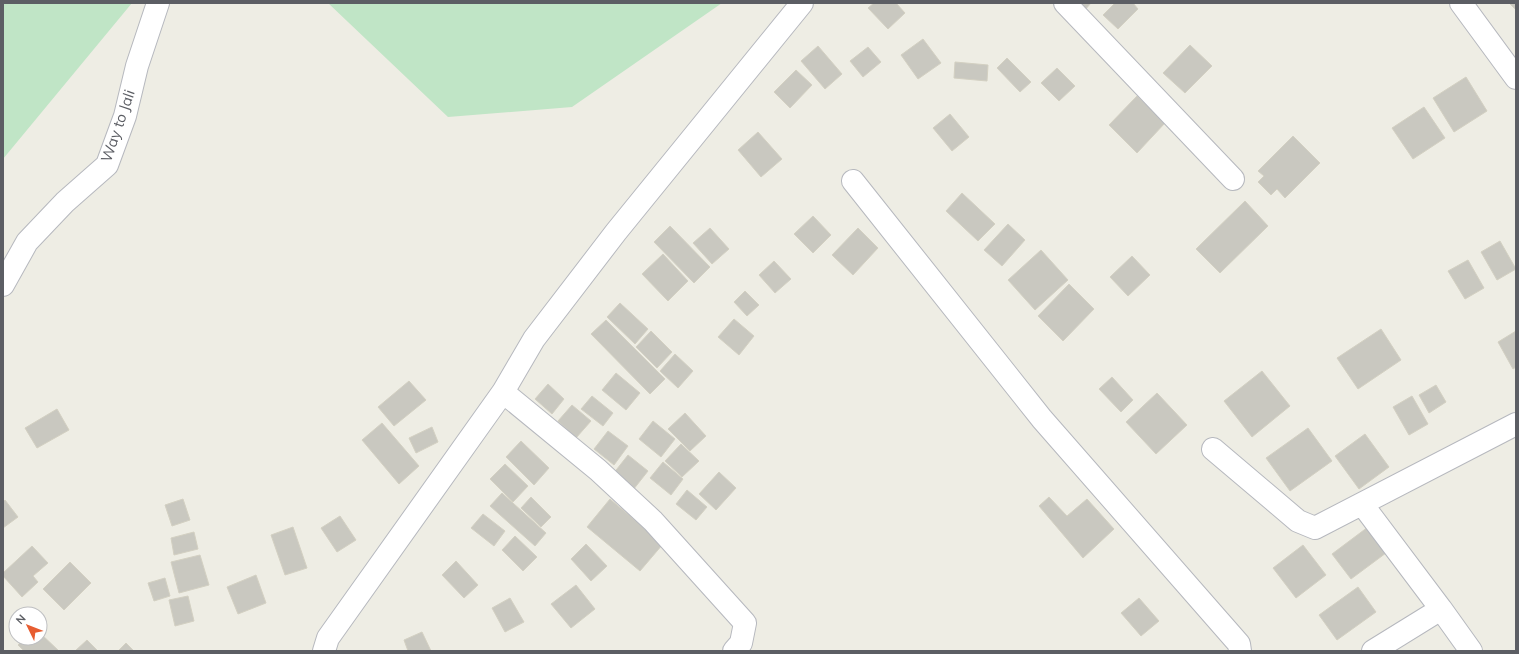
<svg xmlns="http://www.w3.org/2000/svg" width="1519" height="654" font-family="Mulish,sans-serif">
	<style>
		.green { fill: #c0e5c6 }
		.building { fill: #c9c8c0; stroke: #d3d0c2 }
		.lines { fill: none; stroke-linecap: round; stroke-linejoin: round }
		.minor-casing { stroke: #b6b8be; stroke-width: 24 }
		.minor { stroke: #fff; stroke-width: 22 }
		.labels { text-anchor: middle; stroke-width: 3; stroke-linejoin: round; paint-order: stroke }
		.street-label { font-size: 15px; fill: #5c5e64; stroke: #fff }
	</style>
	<rect width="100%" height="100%" fill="#eeede4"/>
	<path class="green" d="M3,3H132L3,159Z
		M328,3H722L572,107L448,117Z"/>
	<path class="building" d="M874,3H896L905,13L888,29L868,8Z
		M1075,3H1091L1084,11Z
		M1115,3H1133L1138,9L1118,29L1103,15Z
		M1509,3H1516V10Z
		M923,39L941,63L918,79L901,55Z
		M1190,45L1212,66L1185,93L1163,73Z
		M818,46L842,74L825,89L801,61Z
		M868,47L881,62L863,77L850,61Z
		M1007,58L1031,82L1020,92L997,68Z
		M955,62L988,65L987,81L954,78Z
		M1057,68L1075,86L1059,101L1041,83Z
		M796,70L812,85L790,108L774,92Z
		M1466,77L1487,111L1454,132L1433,98Z
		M1137,96L1165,123L1137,153L1109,125Z
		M1424,107L1445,138L1413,159L1392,128Z
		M950,114L969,137L952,151L933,128Z
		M758,132L782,159L761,177L738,150Z
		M1293,136L1320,163L1285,198L1277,189L1271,195L1258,182L1264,176L1258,171Z
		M962,193L995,224L978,241L946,211Z
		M1245,201L1268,226L1220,273L1196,249Z
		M813,216L831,235L813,253L794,234Z
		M1008,224L1025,240L1002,266L984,250Z
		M670,226L710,267L694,283L654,242Z
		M710,228L729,249L712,264L693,243Z
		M858,228L878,248L853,275L832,255Z
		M1500,241L1516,269L1497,280L1481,252Z
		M1041,250L1068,280L1035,310L1008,280Z
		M663,254L688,281L668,301L642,274Z
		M1132,256L1150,275L1128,296L1110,277Z
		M1468,260L1484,288L1465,299L1448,271Z
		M774,261L791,279L775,293L759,275Z
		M1069,284L1094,309L1063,341L1038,316Z
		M745,291L759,305L747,316L734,302Z
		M620,303L648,329L635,344L607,317Z
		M734,319L754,336L739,355L718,337Z
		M606,320L665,379L650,394L591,334Z
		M1381,329L1401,360L1358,389L1337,358Z
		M651,331L672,352L657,368L636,347Z
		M1516,331V367L1513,369L1498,342Z
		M675,354L693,371L678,388L660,371Z
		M1262,371L1290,406L1252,437L1224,401Z
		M616,373L640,393L626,410L602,390Z
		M1112,377L1133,400L1121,412L1099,389Z
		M409,381L426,400L394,426L378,407Z
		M548,384L564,399L552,414L535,399Z
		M1436,385L1446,402L1429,413L1419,395Z
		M1157,393L1187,425L1156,454L1126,422Z
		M592,396L613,413L603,426L581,409Z
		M1412,396L1428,424L1409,435L1393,407Z
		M572,405L591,421L576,438L558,421Z
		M57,409L69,430L37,448L25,428Z
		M685,413L706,436L690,451L668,429Z
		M653,421L675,439L661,457L639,439Z
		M382,423L419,466L399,484L362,440Z
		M432,427L438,442L416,453L409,438Z
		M1308,428L1332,461L1290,491L1266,458Z
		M608,431L628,446L614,465L594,449Z
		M1365,434L1389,467L1359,489L1335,456Z
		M521,441L549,468L534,485L506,457Z
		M681,444L699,461L682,477L665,461Z
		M628,455L648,471L633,490L613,474Z
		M663,462L683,479L671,495L650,478Z
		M505,464L528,486L513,502L490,479Z
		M719,472L736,488L716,510L699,494Z
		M687,490L707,507L696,520L676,504Z
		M502,493L546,533L535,546L490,506Z
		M531,497L551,517L541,527L521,508Z
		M1049,497L1067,516L1087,499L1114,529L1083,558L1039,506Z
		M183,499L190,520L172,526L165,505Z
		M610,499L663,544L640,571L587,527Z
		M5,500L18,517L3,528V502Z
		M483,514L505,531L494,546L471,528Z
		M340,516L356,540L337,552L321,528Z
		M293,527L307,568L285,575L271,535Z
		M1368,527L1386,553L1351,579L1332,554Z
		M194,532L198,549L174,555L171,538Z
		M515,536L537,557L523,571L502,550Z
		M586,544L607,566L591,581L571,559Z
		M1303,545L1326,575L1296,598L1273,568Z
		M32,546L48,563L33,576L38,582L22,597L3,576V573Z
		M200,555L209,585L179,593L171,562Z
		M456,561L478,585L464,598L442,575Z
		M70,562L91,583L64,610L43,589Z
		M256,575L266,603L238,614L227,587Z
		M165,578L170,596L154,601L148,583Z
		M576,585L595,609L571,628L551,604Z
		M1358,587L1376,612L1337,640L1319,615Z
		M188,596L194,621L175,626L169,600Z
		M510,598L524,622L505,632L492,608Z
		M1139,598L1159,621L1141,636L1121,613Z
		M422,632L431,651H408L404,640Z
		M40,633L59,651H24L18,645L25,638H40Z
		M87,640L98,651H75Z
		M126,643L134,651H118Z"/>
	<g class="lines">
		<defs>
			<path id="minor" d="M1065,3L1233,179
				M1461,3L1516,78
				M853,181L1042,419L1239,644L1240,651
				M3,285L27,242L65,202L107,165L125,116L137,66L158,3
				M503,392L598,470L653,521L745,623L741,643L734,651
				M1213,449L1298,521L1315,528L1516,424
				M1362,504L1441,609L1373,651
				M1441,609L1471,651
				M324,651L328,638L503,392L534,339L616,232L802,3"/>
		</defs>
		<use href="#minor" class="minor-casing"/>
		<use href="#minor" class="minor"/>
	</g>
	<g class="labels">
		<g class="street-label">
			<text transform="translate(118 126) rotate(-71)" y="5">Way to Jali</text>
		</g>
	</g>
	<rect width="1519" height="654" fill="none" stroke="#5c5e64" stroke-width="8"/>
	<g transform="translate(28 626) rotate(313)"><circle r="19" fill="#ffffff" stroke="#bebfc1"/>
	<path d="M0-3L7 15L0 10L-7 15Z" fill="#e75d31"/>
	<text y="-6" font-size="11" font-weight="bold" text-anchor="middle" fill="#5c5e64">N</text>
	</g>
</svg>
